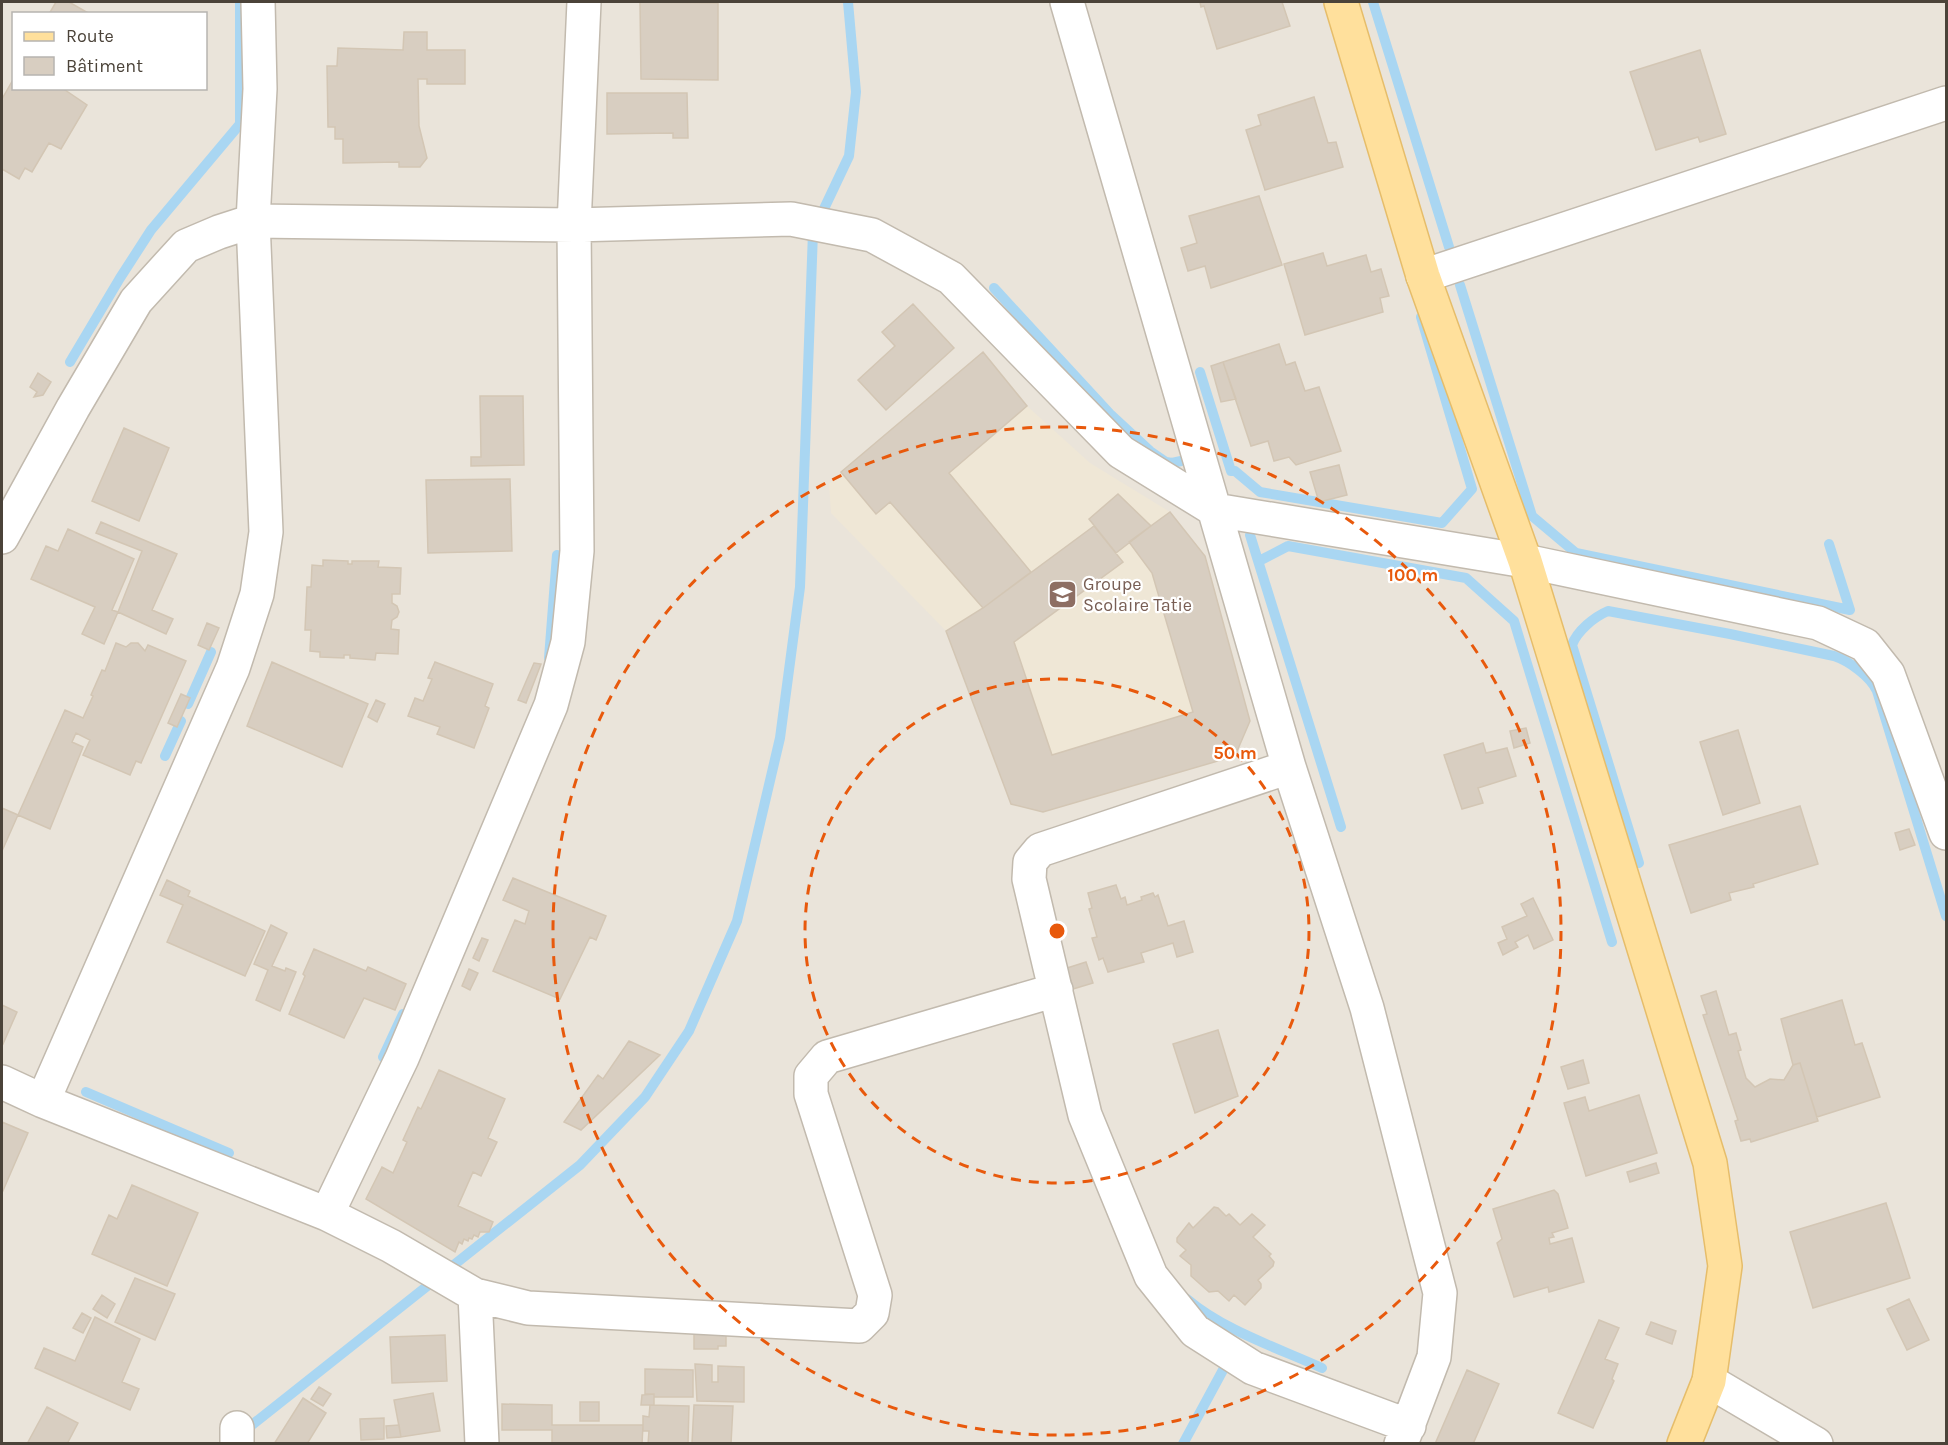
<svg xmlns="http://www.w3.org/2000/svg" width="1948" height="1445" font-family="Karla,sans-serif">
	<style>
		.residential { fill: #eae4da; fill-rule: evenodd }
		.education { fill: #efe7d6 }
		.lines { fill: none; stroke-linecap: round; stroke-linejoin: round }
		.stream { stroke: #a9d6f2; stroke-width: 10 }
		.building { fill: #d8cec1; stroke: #d3c6b4; stroke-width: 1.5 }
		.minor-casing { stroke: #c2baae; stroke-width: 36 }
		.major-casing { stroke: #e6bd6a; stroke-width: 36 }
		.minor { stroke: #fff; stroke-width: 33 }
		.major { stroke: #ffe09c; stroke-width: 33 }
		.ring { fill: none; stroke: #e8590c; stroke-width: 3; stroke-dasharray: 10 8 }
		.labels { text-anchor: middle; stroke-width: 4.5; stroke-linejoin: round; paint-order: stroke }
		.education-label { font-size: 18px; fill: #785e54; stroke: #fff; text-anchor: start }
		.centre { fill: #e8590c; stroke: #fff; stroke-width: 3 }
		.ring-label { font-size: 18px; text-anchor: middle; font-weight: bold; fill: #e8590c; stroke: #fff; stroke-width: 4.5; stroke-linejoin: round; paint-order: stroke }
	</style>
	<rect width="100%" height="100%" fill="#f6f2ec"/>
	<path class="residential" d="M2,2H1946V1443H2ZM14,14H206V88H14Z"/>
	<path class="education" d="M983,352L1027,406L1090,463L1170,512L1205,556L1250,721L1235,756L1043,812L1011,804L946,631L831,513L829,484Z"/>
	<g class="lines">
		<path class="stream" d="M1373,2L1449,247
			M1460,285L1532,516L1576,553L1850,610L1829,544
			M994,288L1110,414L1150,451L1166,462L1172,463L1181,461
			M70,362L120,278L151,230L240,124V2
			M1200,372L1231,471H1235L1260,492L1442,523L1472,489L1421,317
			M1250,535L1341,827
			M1259,561L1288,546L1466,578L1514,621L1612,942
			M549,658L557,555
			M188,704L211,652
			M165,756L181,721
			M1639,863L1572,645C1577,631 1594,617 1608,611L1730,634L1834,656C1849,661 1870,676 1877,691L1946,916
			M383,1057L403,1014
			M86,1092L229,1153
			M1187,1299C1223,1330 1278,1348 1322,1368
			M243,1432L580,1165L645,1097L689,1031L737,921L780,738L800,587L813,232L849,156L856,92L848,2
			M1183,1444L1223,1370"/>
	</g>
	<path class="building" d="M56,2H69L90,14H49Z
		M640,2L718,3V80L641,79Z
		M1200,2H1282L1290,26L1217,49L1204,6L1201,7Z
		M404,32H427V50H465V84H427V79H418L419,126L427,158L420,167H399V162L343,163V139H335V127H328L327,66H337L338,48L403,50Z
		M1700,50L1726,134L1700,142L1698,137L1656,150L1630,72Z
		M14,78V88H62L87,105L61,149L49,143L32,172L25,168L19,179L2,169V99Z
		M607,93H687L688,138H673V133L607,134Z
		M1314,97L1328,143L1336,142L1343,167L1265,190L1246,130L1261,125L1258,115Z
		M1259,196L1282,265L1211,288L1205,266L1188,271L1181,248L1197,243L1189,216Z
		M1323,253L1327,266L1366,255L1371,272L1381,269L1389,296L1380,298L1383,312L1305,335L1284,264Z
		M913,304L954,348L886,410L858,380L895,346L882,332Z
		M1279,344L1286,365L1295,362L1305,391L1319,387L1341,451L1296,465L1289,457L1274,461L1268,441L1251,446L1223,362Z
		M983,352L1027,406L949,473L1031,572L983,608L890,502L876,514L841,472Z
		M1223,362L1236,399L1221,402L1211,366Z
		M38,373L51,382L43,395L34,397L37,392L30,387Z
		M480,396H523L524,465L471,466V457H481Z
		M124,428L169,448L139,521L92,501Z
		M1339,465L1347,495L1319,502L1310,472Z
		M510,479L512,551L428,553L426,480Z
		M1118,494L1151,526L1116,553L1089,519Z
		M1170,512L1205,556L1250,721L1235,756L1043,812L1011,804L946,631L983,608L1094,526L1123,562L1014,642L1052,755L1193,712L1152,573L1129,542Z
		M101,522L177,554L152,610L173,619L166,634L118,612L142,551L96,533Z
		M68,529L134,559L112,610L118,612L104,644L82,634L95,607L31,579L46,546L58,551Z
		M323,560L348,561V564H352V561H379L378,567L401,568L400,594H392V603L397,606L399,612L397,617L392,620L391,629L399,630L398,654L376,653L375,660L350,658V655H344V658L320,657V652L310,651L311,630H305L307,587H311L312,565L323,566Z
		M207,623L219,628L209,650L198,645Z
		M116,643L126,647L131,643H138L145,651L148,645L186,661L141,763L136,761L130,775L83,755L90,740L76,733L72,742L83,747L50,829L18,815L65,710L83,718L93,696L91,695L102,670L105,671Z
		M272,662L368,704L342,767L247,726Z
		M435,662L493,684L485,706L489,708L474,748L437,734L440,727L408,716L415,698L423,701L432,679L428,678Z
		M534,663L541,664L526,703L518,700Z
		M181,694L190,698L177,727L168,723Z
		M376,700L385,704L377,722L368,717Z
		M1526,728L1530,743L1514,748L1510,731Z
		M1738,730L1760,803L1723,815L1700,742Z
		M1483,743L1486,753L1507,748L1516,776L1478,788L1483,803L1462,809L1444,755Z
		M1800,806L1818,864L1753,884L1754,887L1729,893L1731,900L1691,913L1669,845Z
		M2,808L18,815L2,851Z
		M1909,829L1915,845L1900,850L1895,833Z
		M513,878L606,916L596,940L590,937L560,999L493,971L515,920L525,924L529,911L503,900Z
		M167,880L190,891L188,896L265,931L245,976L167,942L183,905L160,895Z
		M1116,885L1121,899L1125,897L1127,905L1142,900L1141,897L1153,893L1155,897L1158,895L1168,926L1184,921L1193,952L1177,957L1173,943L1141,953L1144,962L1108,972L1103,958L1099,960L1092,938L1097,937L1089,909L1092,908L1088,893Z
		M1533,898L1553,940L1534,949L1528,935L1515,942L1518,947L1503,955L1498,943L1507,939L1502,927L1527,916L1521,904Z
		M271,925L287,933L272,966L285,971L286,968L296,972L280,1011L256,1000L268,970L254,964Z
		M482,938L488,940L479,961L473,958Z
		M314,949L366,971L368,967L406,984L395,1010L364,998L344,1038L289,1014L305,976L303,974Z
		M1086,962L1093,983L1073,989L1067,968Z
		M469,969L478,973L470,990L462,986Z
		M1716,991L1729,1035L1736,1033L1741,1050L1738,1051L1746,1078L1755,1087L1770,1079L1784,1080L1793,1065L1800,1063L1818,1121L1751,1142L1750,1139L1741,1141L1735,1121L1738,1120L1703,1015L1707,1014L1701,996Z
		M1842,1000L1855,1045L1862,1043L1880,1097L1817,1117L1800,1063L1793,1065L1781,1019Z
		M2,1005L17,1012L3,1044L2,1043Z
		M1218,1030L1238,1096L1195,1113L1173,1044Z
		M629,1041L660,1055L581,1130L564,1122L598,1075L603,1079Z
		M1583,1060L1589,1083L1568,1089L1561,1067Z
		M439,1070L505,1099L488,1138L497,1142L481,1176L473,1172L458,1206L493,1222L489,1232H480L478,1237L474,1235L472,1239L469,1238L468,1241L464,1239L462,1244L459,1242L455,1252L366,1199L382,1167L393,1173L407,1142L403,1140L418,1107L421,1109Z
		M1639,1095L1657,1153L1586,1176L1564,1103L1585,1097L1589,1111Z
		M2,1122L28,1133L2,1193Z
		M1656,1163L1659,1173L1630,1182L1627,1172Z
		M132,1185L198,1213L167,1286L92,1254L109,1215L117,1219Z
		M1554,1190L1558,1194L1568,1228L1552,1233L1554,1237L1549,1238L1550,1244L1572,1238L1584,1282L1549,1292L1548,1287L1514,1297L1497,1243L1502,1239L1493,1209Z
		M1886,1203L1910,1278L1813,1308L1790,1232Z
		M1214,1207L1218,1208L1226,1216L1229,1214L1240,1225L1252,1214L1265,1225L1253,1237L1271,1254L1269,1256L1274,1262L1273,1266L1258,1280L1261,1284V1288L1245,1305L1234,1295L1229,1301L1218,1291L1209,1292L1191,1276V1265L1180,1256L1186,1250L1177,1242V1238L1189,1223L1193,1228Z
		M135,1278L175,1294L155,1340L115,1322Z
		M102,1295L115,1304L107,1318L93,1309Z
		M1909,1299L1929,1340L1907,1350L1887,1309Z
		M82,1313L91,1318L83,1333L73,1328Z
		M95,1317L140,1339L122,1382L139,1389L130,1410L35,1368L44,1348L75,1361Z
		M1599,1320L1619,1328L1605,1359L1618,1364L1612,1379L1614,1381L1593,1428L1558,1413Z
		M1651,1322L1676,1331L1672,1344L1646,1334Z
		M694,1327L726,1335V1346H718V1349H694Z
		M445,1335L447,1381L392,1383L390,1337Z
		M695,1364L712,1365V1382H718V1366L744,1367V1402L697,1401Z
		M645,1369L693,1370V1397H654V1394H645Z
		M1467,1370L1499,1384L1473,1444H1435Z
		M319,1387L331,1394L323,1406L311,1399Z
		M433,1393L440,1431L401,1437L394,1400Z
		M654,1394V1405H641L642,1395Z
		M303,1398L326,1413L307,1444H274Z
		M580,1402H599V1421H580Z
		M502,1404L552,1405V1425H643L642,1444H552V1430H502Z
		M650,1405L689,1406L688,1444H648L649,1431H643V1416L649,1417Z
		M694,1405L733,1406L731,1444L692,1443Z
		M47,1407L78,1423L67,1444H27Z
		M384,1418V1439L361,1440L360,1419Z
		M399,1425L401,1437L387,1438L386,1426Z"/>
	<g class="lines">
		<defs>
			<path id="minor" d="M258,2L260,89L253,221L266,532L257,594L233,668L43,1101L327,1214L391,1246L475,1295L528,1308L859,1326L872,1313L875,1295L811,1094V1076L827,1057L1056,990
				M1067,2L1289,767L1367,1008L1440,1293L1434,1357L1401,1444
				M1423,276L1946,103
				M2,537L73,408L136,301L186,246L219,232L253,221L574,225L791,219L872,235L951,278L1121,452L1215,510L1525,561L1818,623L1865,645L1888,674L1946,833
				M1289,767L1040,850L1030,862L1029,879L1085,1115L1151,1276L1195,1331L1253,1368L1409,1426
				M2,1082L43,1101
				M327,1214L402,1058L551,705L568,642L577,551L574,225L584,2
				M475,1295L482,1444
				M1709,1381L1816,1444
				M237,1444V1428"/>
			<path id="major" d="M1341,2L1423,276L1525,561L1710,1163L1725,1266L1709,1381L1684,1444"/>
		</defs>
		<use href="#minor" class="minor-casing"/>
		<use href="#major" class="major-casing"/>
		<use href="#minor" class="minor"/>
		<use href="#major" class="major"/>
	</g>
	<g class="ring">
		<circle cx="1057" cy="931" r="252"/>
		<circle cx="1057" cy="931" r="504"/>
	</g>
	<defs>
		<symbol id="school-square" viewBox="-11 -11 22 22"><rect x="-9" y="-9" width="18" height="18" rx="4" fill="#8d6e63" stroke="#fff"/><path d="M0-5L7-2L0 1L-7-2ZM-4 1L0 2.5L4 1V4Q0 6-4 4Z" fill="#fff"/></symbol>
	</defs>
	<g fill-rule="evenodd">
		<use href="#school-square" x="1046" y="578" width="33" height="33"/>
	</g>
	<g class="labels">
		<g class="education-label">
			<text x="1083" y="590">Groupe<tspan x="1083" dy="21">Scolaire Tatie</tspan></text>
		</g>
	</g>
	<circle cx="1057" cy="931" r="9" class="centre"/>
	<g class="ring-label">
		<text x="1413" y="581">100 m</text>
		<text x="1235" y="759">50 m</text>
	</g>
	<rect width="1948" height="1445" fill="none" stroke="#4b4339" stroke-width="6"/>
	<rect x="12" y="12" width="195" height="78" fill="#ffffff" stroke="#b7b4b0" stroke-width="1.5"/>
	<rect x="24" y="32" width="30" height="9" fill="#ffe09c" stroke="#b7b4b0" stroke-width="1.5"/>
	<text x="66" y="42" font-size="18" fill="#4b4339">Route</text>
	<rect x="24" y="57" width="30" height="18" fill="#d8cec1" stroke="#b7b4b0" stroke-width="1.5"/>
	<text x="66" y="72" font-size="18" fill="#4b4339">Bâtiment</text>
</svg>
